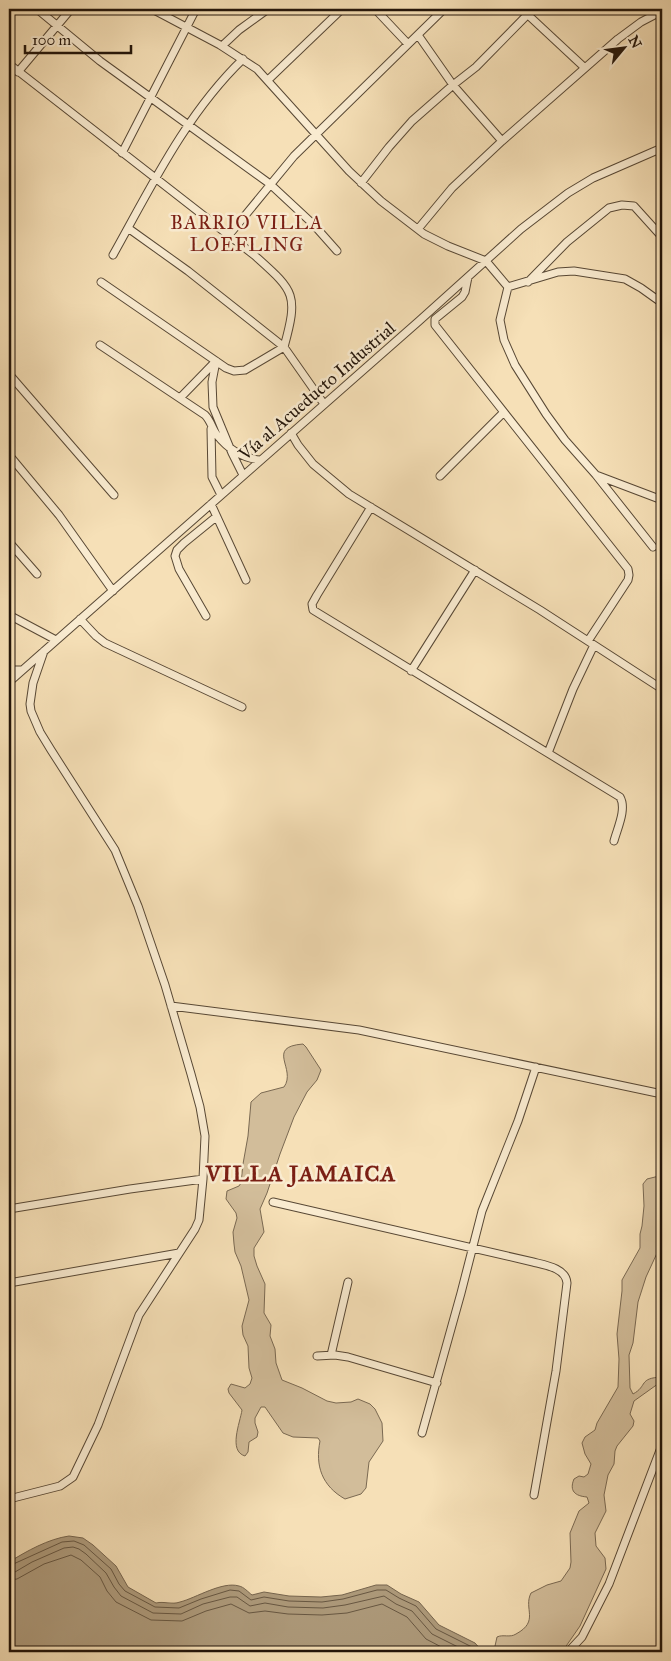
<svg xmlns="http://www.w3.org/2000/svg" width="671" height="1661" font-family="'IM FELL Great Primer',serif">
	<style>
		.green { fill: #d2bd9a; stroke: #7a6952 }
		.water { fill: #ae9b7c; stroke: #76654e }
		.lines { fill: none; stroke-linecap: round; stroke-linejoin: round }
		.shore { stroke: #685843; stroke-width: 1 }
		.minor-casing { stroke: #584835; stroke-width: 9 }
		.minor { stroke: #f9ebd0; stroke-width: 7 }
		.labels { text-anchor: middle; stroke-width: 5; stroke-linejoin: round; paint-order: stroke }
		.street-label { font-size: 18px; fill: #23150a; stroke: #f9ebd0 }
		.neighbourhood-label { font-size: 19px; letter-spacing: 1px; fill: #7a1f14; stroke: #f9ebd0 }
		.district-label { font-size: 22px; font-weight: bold; letter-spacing: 1px; fill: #7a1f14; stroke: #f9ebd0 }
	</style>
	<rect width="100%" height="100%" fill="#f6e0b7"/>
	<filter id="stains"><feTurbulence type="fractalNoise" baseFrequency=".004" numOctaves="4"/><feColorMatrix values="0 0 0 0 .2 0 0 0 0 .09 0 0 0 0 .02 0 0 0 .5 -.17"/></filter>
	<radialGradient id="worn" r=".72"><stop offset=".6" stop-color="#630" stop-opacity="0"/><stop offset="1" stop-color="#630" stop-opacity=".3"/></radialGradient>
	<path class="green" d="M303,1044L306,1047L321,1070L317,1080L307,1092L294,1117L280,1154L267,1193L260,1209L264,1232L254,1248V1256L257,1266L265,1284L264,1313L271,1325L270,1336L275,1349L276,1363L282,1380L302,1388L327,1401L336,1403L351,1402L358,1399L370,1404L375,1409L382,1423L383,1441L369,1462L366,1488L361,1494L345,1499C322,1486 315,1466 320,1441L318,1438L293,1437L283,1433L265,1407H261L255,1418V1423L258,1432L257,1437L249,1442L248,1452L245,1456C228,1451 240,1423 242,1410L229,1393L228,1389L231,1384L245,1388L250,1384L252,1378L249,1368L248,1346L243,1335L242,1326L249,1300L241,1266L235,1252L234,1244L233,1232L237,1218L236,1213L226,1199L227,1191L239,1186L241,1183L243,1164L248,1136L251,1102L261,1093L284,1087C297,1069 265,1047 303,1044Z
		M662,1170V1200L660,1208L662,1226L658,1251L646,1277L638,1302L633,1343L629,1355L630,1388L633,1394C648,1386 638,1378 662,1377V1381L634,1401L630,1414L634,1421L633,1426L617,1446L615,1451L614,1464L608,1475L604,1495L606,1511L595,1533L596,1546L605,1558L606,1569L580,1626L562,1652H500L495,1646L497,1637C503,1634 510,1638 516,1634C540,1621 523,1609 531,1593L547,1585L561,1581L570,1568L571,1562L570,1533L579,1511L589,1503L587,1497C575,1496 569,1491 574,1479L579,1476L584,1477L588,1474L591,1464L585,1454L582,1443L585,1437L595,1430L597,1423L618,1387L619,1359L617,1334L622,1291V1280L640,1248V1234L642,1226L644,1206L643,1184L647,1179L659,1176Z"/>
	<path class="water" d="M69,1536L83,1538L93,1545L116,1566L128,1587L156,1603C164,1601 172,1605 180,1602C196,1598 222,1581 239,1586C244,1587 248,1592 252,1595L264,1592L289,1596L321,1597L342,1595L376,1585H387L401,1594L419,1602L439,1625L475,1643L483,1652H9V1562C27,1551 48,1539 69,1536Z"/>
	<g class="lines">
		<path class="shore" d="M9,1566L62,1542L74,1541L84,1545L111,1569L119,1584L125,1591L155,1607L179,1608L201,1599L230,1590L239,1591L251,1600L264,1597L289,1601L322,1602L343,1599L377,1590H386L399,1598L416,1606L436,1629L472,1647L476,1652
			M9,1572H15L32,1562L64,1548L73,1547L79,1549L86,1554L106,1573L114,1587L121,1596L153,1613L181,1614L203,1604L230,1597H237L250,1606L265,1603L288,1607L323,1608L345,1605L384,1596L396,1604L412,1611L432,1634L468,1652
			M9,1580L17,1579L44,1564L71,1555L81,1560L100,1577L107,1591L116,1602L151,1620L182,1621L206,1611L231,1604L249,1613L265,1611L288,1614L322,1615L347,1613L382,1604L407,1617L426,1639L451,1652"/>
		<defs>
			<path id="minor" d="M37,9L100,61L270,184L313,224L337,251
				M152,9L220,45L257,69L349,171L381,201L424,234L448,246L486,261L508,287
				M375,9L408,44
				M527,14L585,68
				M418,35L453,85L502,141
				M222,46L239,30L268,9
				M9,64L254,255C294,291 299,293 284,347L245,370L234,371L226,368L101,282
				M18,72L71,9
				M268,80L342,9
				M122,153L196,9
				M361,183L389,147L412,121L453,85L476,67L533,9
				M128,228L188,271L284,347L324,404
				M418,229L452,188L502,141L618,39L641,22L662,11
				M229,235L294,156L444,9
				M113,255C151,187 186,114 243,59
				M468,277L465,292L462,297L435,319V325L628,569L629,575L628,580L588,641
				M528,282L567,242L609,208L622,205L634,206L662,237
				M508,287L500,320L504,340L515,365L546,414L565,440L596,475L662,500
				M508,287L558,272L574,271L625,279L641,288L662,303
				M100,345L205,415C211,421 212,429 217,435C228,449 243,458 260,460
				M216,361L212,382L213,407L232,453L243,475
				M9,374L114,495
				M180,398L216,361
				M211,429L212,477L221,495
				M291,433L298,445L313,464L349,494L540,610L662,689
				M9,455L59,515L113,591
				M596,475L653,547
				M440,476L503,413
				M211,504L246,580
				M371,507L317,595L312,604L313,610L620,797C627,809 617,829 614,841
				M9,542L37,574
				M9,615L56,640
				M206,616L179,569L175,556L177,550L184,543L216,517
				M80,619L96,636L105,643L242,707
				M9,670H22
				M411,671L475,570
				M9,682L419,321L521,229L568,193L593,178L662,148
				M548,753L573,689L594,645
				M171,1006L359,1030L662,1094
				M273,1202L533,1262C545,1265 566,1268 567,1283L556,1371L534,1495
				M9,1209L130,1189L203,1179
				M9,1283L179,1253
				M331,1355L348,1282
				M317,1356L335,1355L348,1357L437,1383
				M422,1433L461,1293L482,1211L518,1121L536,1067
				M9,1499L60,1486L73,1477L98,1425L139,1315L195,1229L199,1220L203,1179L205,1136L200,1107L191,1074L165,985L138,906L115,850L51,750L40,732L31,711L30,704L33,683L44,651
				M568,1652L582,1637L609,1584L662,1445"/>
		</defs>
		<use href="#minor" class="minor-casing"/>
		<use href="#minor" class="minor"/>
	</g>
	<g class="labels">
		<g class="street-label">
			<text transform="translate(317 391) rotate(-41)" y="6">Vía al Acueducto Industrial</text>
		</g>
		<g class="neighbourhood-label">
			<text x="247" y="229">BARRIO VILLA<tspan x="247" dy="22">LOEFLING</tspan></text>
		</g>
		<g class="district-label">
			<text x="301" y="1181">VILLA JAMAICA</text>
		</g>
	</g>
	<rect width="671" height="1661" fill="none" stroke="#f6e0b7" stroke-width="30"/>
	<rect x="10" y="10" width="651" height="1641" fill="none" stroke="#23150a" stroke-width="2.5"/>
	<rect x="15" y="15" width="641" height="1631" fill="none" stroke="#23150a"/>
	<g transform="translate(624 48) rotate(61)" stroke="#f9ebd0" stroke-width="4" paint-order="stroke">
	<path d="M0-4L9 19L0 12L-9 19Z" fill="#23150a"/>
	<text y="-8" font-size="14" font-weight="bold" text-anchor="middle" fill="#23150a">N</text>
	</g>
	<path d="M25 45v8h106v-8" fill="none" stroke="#23150a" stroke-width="2.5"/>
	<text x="32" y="45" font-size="15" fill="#23150a" stroke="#f9ebd0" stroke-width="4" paint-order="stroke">100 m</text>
	<rect width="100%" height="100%" filter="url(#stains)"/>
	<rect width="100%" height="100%" fill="url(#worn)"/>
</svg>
